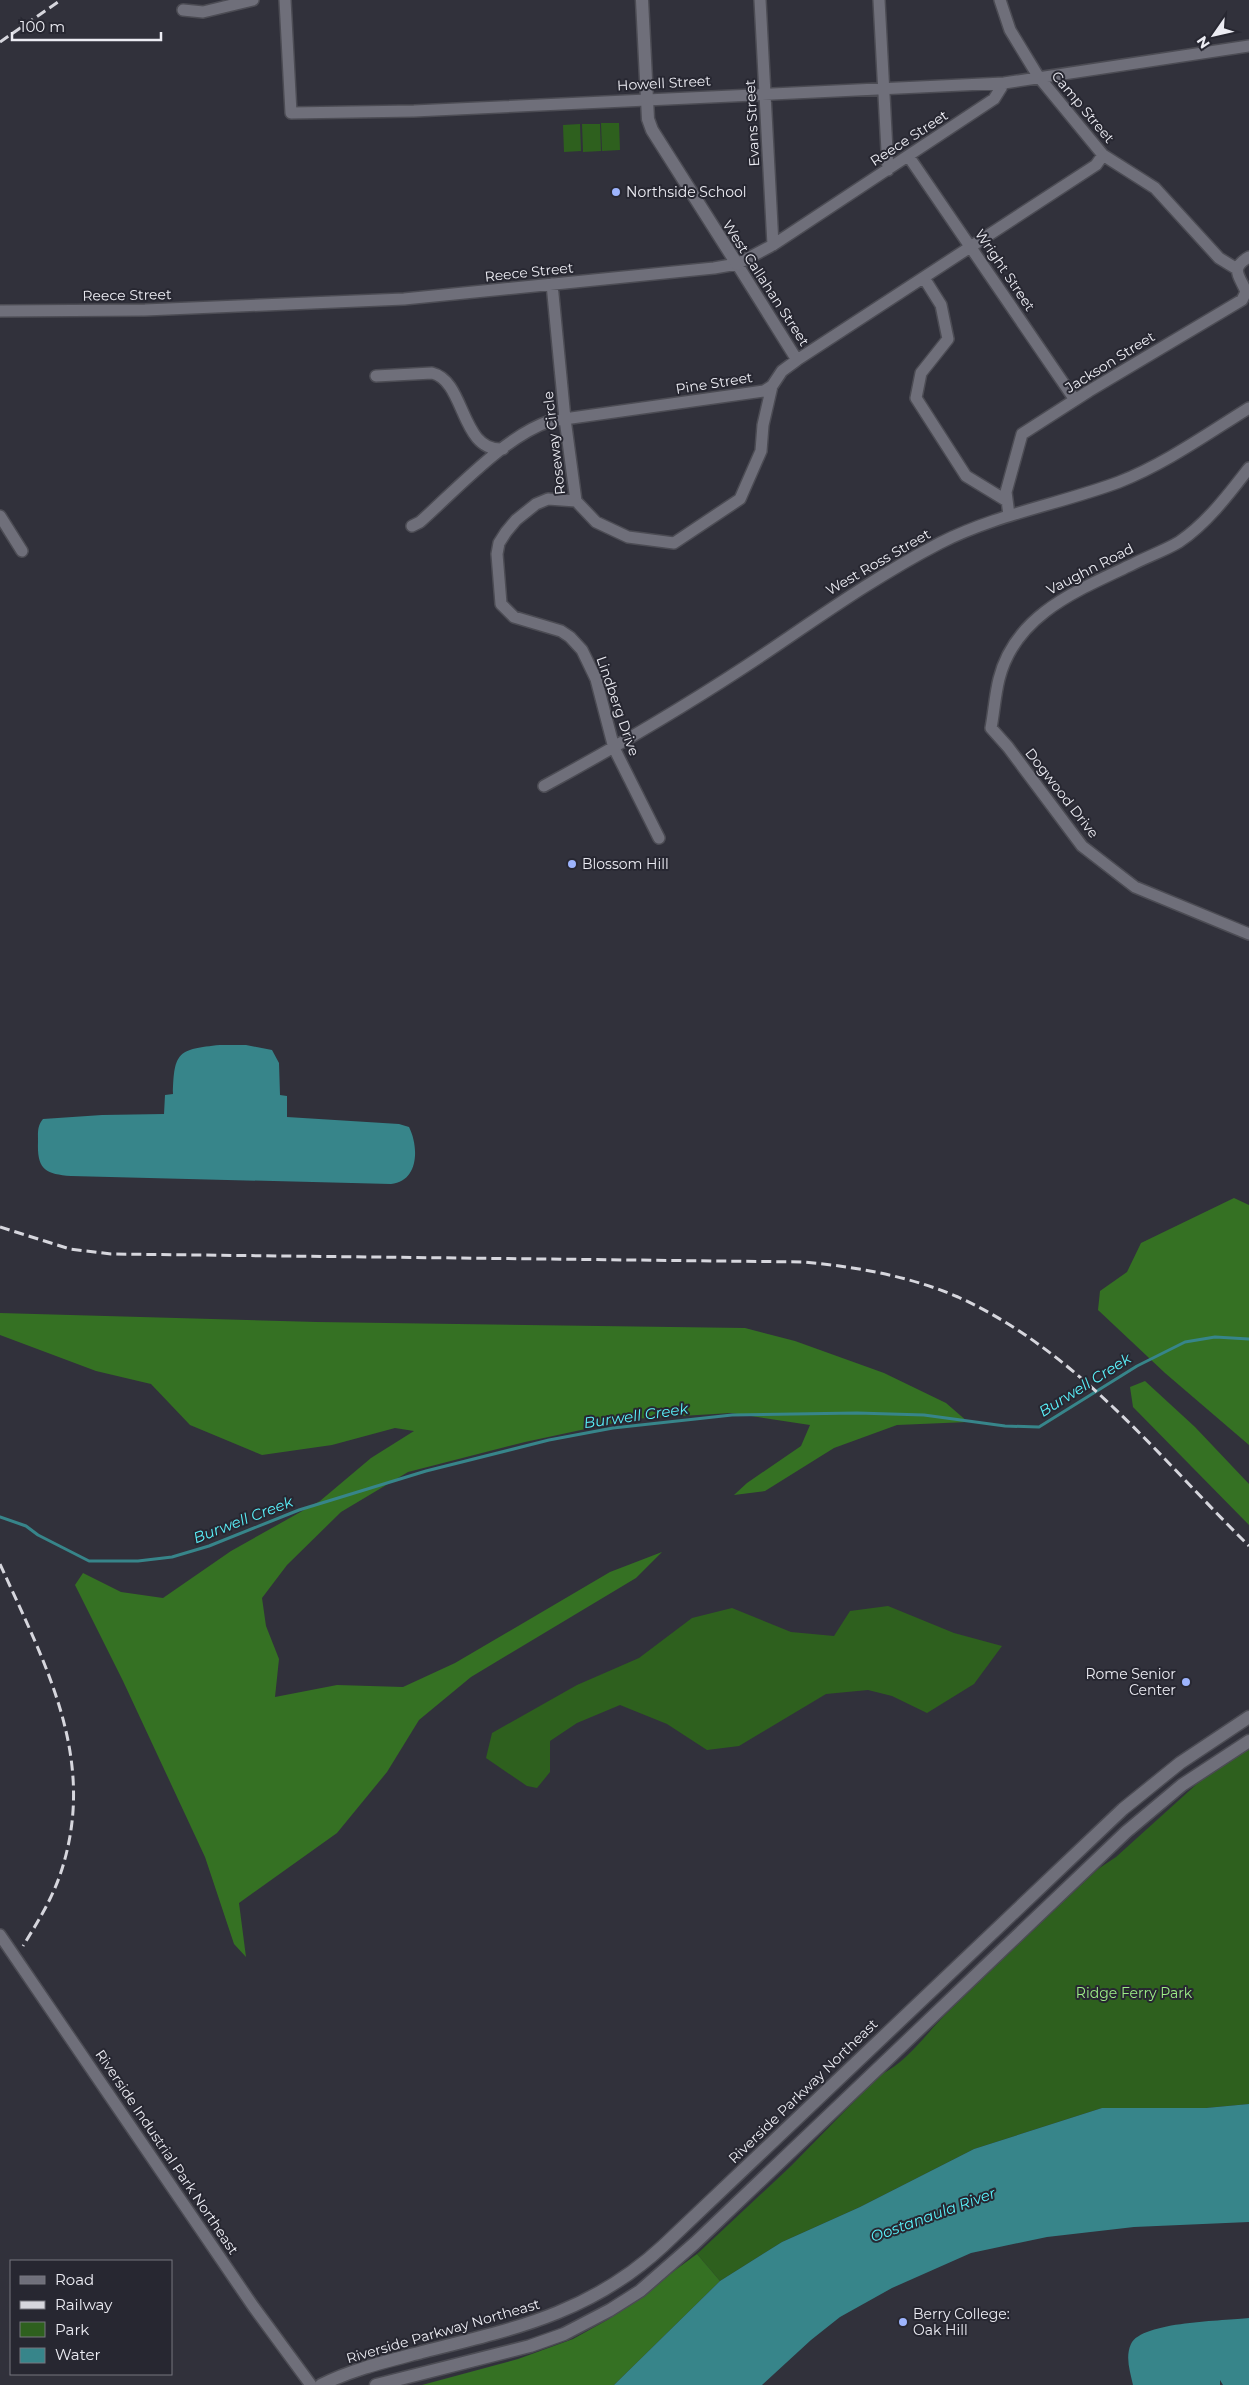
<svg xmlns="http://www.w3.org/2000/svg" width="1249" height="2385" font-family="Montserrat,sans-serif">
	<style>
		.green { fill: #2e601e }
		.forest { fill: #357123 }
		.water { fill: #37858a }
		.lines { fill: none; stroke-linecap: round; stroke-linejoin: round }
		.stream { stroke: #37858a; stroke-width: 3 }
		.street-casing { stroke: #4c4c54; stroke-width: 14 }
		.secondary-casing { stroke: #4c4c54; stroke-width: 15 }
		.street { stroke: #6f6f7a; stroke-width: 11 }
		.secondary { stroke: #6f6f7a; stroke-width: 12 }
		.rail { stroke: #d6d6dd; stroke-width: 3; stroke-dasharray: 10 5; stroke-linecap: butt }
		.poi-dot { fill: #9db4fd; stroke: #272731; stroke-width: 2 }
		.labels { text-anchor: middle; stroke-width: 4; stroke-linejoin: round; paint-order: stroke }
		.street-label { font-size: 14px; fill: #ececf3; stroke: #272731 }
		.poi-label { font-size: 14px; fill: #ececf3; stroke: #272731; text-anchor: start }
		.park-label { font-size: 14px; fill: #9dee87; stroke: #272731 }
		.water-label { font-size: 15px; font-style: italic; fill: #5af0f9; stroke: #272731 }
	</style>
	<rect width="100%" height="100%" fill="#31313b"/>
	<path class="green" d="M601,123H619L620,150L602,151Z
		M580,124L581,151L564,152L563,125Z
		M582,124H600L601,151L583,152Z
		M888,1606L954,1633L1002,1646L974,1684L927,1713L892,1696L868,1690L826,1694L739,1746L707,1750L667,1724L620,1705L577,1723L550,1741V1772L537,1788L527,1786L486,1758L492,1733L577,1685L639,1658L692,1618L732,1608L791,1632L834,1636L850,1611Z
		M1249,1748V2104L1206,2108H1102L974,2149L860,2207L782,2242L720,2281L697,2254L791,2166L880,2075C909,2061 926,2033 949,2011C998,1963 1048,1916 1098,1869L1116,1857L1199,1782Z"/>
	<path class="forest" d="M1234,1198L1249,1205V1445L1165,1373L1098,1310L1100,1291L1127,1272L1141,1243Z
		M0,1313L317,1322L745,1328L795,1341L884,1373L946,1403L968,1422L897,1425L834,1448L765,1491L734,1495L747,1483L801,1446L810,1425L731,1413L632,1419L525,1442L408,1472L341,1512L287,1565L262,1598L266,1626L279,1659L275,1697L337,1685L403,1687L455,1663L610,1572L662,1552L636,1578L471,1677L419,1720L387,1772L337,1833L239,1903L246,1957L234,1944L205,1857L123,1681L75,1585L83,1573L121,1592L163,1598L231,1551L320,1501L371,1458L414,1431L395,1428L332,1445L262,1455L190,1425L151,1384L96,1371L0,1335Z
		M1145,1381L1195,1427L1249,1484V1525L1133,1407L1130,1387Z
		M697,2254L720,2281L614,2385H422L518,2359L573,2339L609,2319Z"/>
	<path class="water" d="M220,1045H246L272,1050L279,1063L280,1095L287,1096V1117L399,1124L409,1127C419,1147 419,1181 391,1184L71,1176C45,1174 37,1169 38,1142C38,1133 37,1126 43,1119L102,1115L164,1114L165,1095L173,1094C174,1052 178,1049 220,1045Z
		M1249,2104V2222L1134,2227L1047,2237L971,2253L892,2288L840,2317L811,2340L762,2385H614L720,2281L782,2242L860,2207L974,2149L1102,2108H1206Z
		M1249,2318V2385H1223L1220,2380V2385H1133C1130,2371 1125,2357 1131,2344C1142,2321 1225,2321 1249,2318Z"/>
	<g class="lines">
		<path class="stream" d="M0,1517L26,1526L38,1535L89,1561H138L172,1557L209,1546L299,1510L426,1471L549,1440L613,1428L732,1415L857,1413L924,1415L1005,1426L1039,1427L1137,1366L1185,1342L1215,1337L1249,1339"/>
		<defs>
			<path id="street" d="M285,0L291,113L414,111L1004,83L1249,46
				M760,0L773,245
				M879,0L888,170
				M1000,0L1010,30L1038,76L1103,155L1155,188L1219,258L1237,269
				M183,10L203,12L253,0
				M909,157L1075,400
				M737,264L797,360
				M924,278L941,305L948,339L921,373L916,398L966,476L1007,501
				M552,284L565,419L576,501L596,522L628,537L674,543L740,499L761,451L763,425L772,386
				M0,311L145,310L404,299L714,268L737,264L773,245L994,99L1004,83
				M376,376L432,373C466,381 460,452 503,449
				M1249,468C1229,494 1207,523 1179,542C1164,551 1146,557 1131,565C1076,591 1015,615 999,679C995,695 994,712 991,728L1008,747L1082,846L1135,887L1249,934
				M576,501L548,499L536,504L516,520L506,532L499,543L497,554L501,604L514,617L561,631L570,637L582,650L596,679L614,748L659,838
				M1009,515L1006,492L1022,434L1089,391L1242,300L1246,292C1241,277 1228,269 1249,257
				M0,516L22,551
				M412,526L420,522C456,490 505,436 550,421L764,391L772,386L782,371L797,360L1096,165L1103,155
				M544,786C623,743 701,697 776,646C829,610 882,573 940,543C997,514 1060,504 1119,482C1165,464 1207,434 1249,408
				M0,1935L253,2306L311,2385"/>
			<path id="secondary" d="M642,0L648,119L652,130L737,264
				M321,2385C353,2369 388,2361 422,2352C514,2329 591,2313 663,2246L1123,1809L1180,1763L1249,1717
				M376,2385L530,2346L564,2334L610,2310L640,2291L695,2243L1126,1832L1182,1785L1249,1741"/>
		</defs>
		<use href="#street" class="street-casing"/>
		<use href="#secondary" class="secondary-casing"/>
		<use href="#street" class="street"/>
		<use href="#secondary" class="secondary"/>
		<path class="rail" d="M0,42L61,0
			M0,1227L70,1249L111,1254L804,1262C857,1267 909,1276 958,1297C1077,1351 1158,1456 1249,1546
			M0,1564C46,1666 99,1761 60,1875C51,1901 37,1923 23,1946"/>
	</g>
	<g class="poi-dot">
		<circle cx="616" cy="192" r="5"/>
		<circle cx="572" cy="864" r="5"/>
		<circle cx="1186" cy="1682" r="5"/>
		<circle cx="903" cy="2322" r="5"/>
	</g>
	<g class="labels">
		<g class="street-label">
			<text transform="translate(664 83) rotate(-3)" y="5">Howell Street</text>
			<text transform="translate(1083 107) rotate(50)" y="5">Camp Street</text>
			<text transform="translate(752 123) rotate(-93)" y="5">Evans Street</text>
			<text transform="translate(909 138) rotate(-33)" y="5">Reece Street</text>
			<text transform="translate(1005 270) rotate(56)" y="5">Wright Street</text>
			<text transform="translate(529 272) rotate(-6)" y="5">Reece Street</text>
			<text transform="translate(766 283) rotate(57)" y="5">West Callahan Street</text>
			<text transform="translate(127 295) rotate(-1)" y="5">Reece Street</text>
			<text transform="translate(1110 362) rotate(-32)" y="5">Jackson Street</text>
			<text transform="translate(714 383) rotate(-9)" y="5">Pine Street</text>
			<text transform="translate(554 443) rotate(-97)" y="5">Roseway Circle</text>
			<text transform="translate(878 562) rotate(-30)" y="5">West Ross Street</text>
			<text transform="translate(1090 569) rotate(-27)" y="5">Vaughn Road</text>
			<text transform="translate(618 706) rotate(71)" y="5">Lindberg Drive</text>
			<text transform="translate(1062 793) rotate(52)" y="5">Dogwood Drive</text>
			<text transform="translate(803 2091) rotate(-44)" y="5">Riverside Parkway Northeast</text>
			<text transform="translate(167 2152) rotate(56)" y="5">Riverside Industrial Park Northeast</text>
			<text transform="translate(443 2331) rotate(-16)" y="5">Riverside Parkway Northeast</text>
		</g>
		<g class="poi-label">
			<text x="626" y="197">Northside School</text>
			<text x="582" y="869">Blossom Hill</text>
			<text x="1176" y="1679" text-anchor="end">Rome Senior<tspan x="1176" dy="16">Center</tspan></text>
			<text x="913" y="2319">Berry College:<tspan x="913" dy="16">Oak Hill</tspan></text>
		</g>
		<g class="park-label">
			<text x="1134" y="1998">Ridge Ferry Park</text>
		</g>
		<g class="water-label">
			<text transform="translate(1085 1385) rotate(-32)" y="5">Burwell Creek</text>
			<text transform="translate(636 1416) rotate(-8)" y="5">Burwell Creek</text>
			<text transform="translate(243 1520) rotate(-21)" y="5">Burwell Creek</text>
			<text transform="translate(933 2215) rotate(-20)" y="5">Oostanaula River</text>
		</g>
	</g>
	<rect x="10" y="2260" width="162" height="115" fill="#272731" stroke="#76767f"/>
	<rect x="20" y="2276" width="25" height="8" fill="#6f6f7a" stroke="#76767f"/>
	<text x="55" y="2285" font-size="15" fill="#ececf3">Road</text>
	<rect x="20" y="2301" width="25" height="8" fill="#d6d6dd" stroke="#76767f"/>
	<text x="55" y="2310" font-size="15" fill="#ececf3">Railway</text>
	<rect x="20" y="2322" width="25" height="15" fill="#2e601e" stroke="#76767f"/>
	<text x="55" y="2335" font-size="15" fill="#ececf3">Park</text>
	<rect x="20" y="2348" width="25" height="15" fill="#37858a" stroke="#76767f"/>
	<text x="55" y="2360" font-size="15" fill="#ececf3">Water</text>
	<g transform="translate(1214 35) rotate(236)" stroke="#272731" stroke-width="4" paint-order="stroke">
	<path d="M0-4L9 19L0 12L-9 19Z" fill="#ececf3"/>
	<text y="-8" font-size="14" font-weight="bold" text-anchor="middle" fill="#ececf3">N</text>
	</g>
	<path d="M12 32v8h149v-8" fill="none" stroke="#ececf3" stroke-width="2.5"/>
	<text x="20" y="32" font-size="15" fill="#ececf3" stroke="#272731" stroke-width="4" paint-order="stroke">100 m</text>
</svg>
